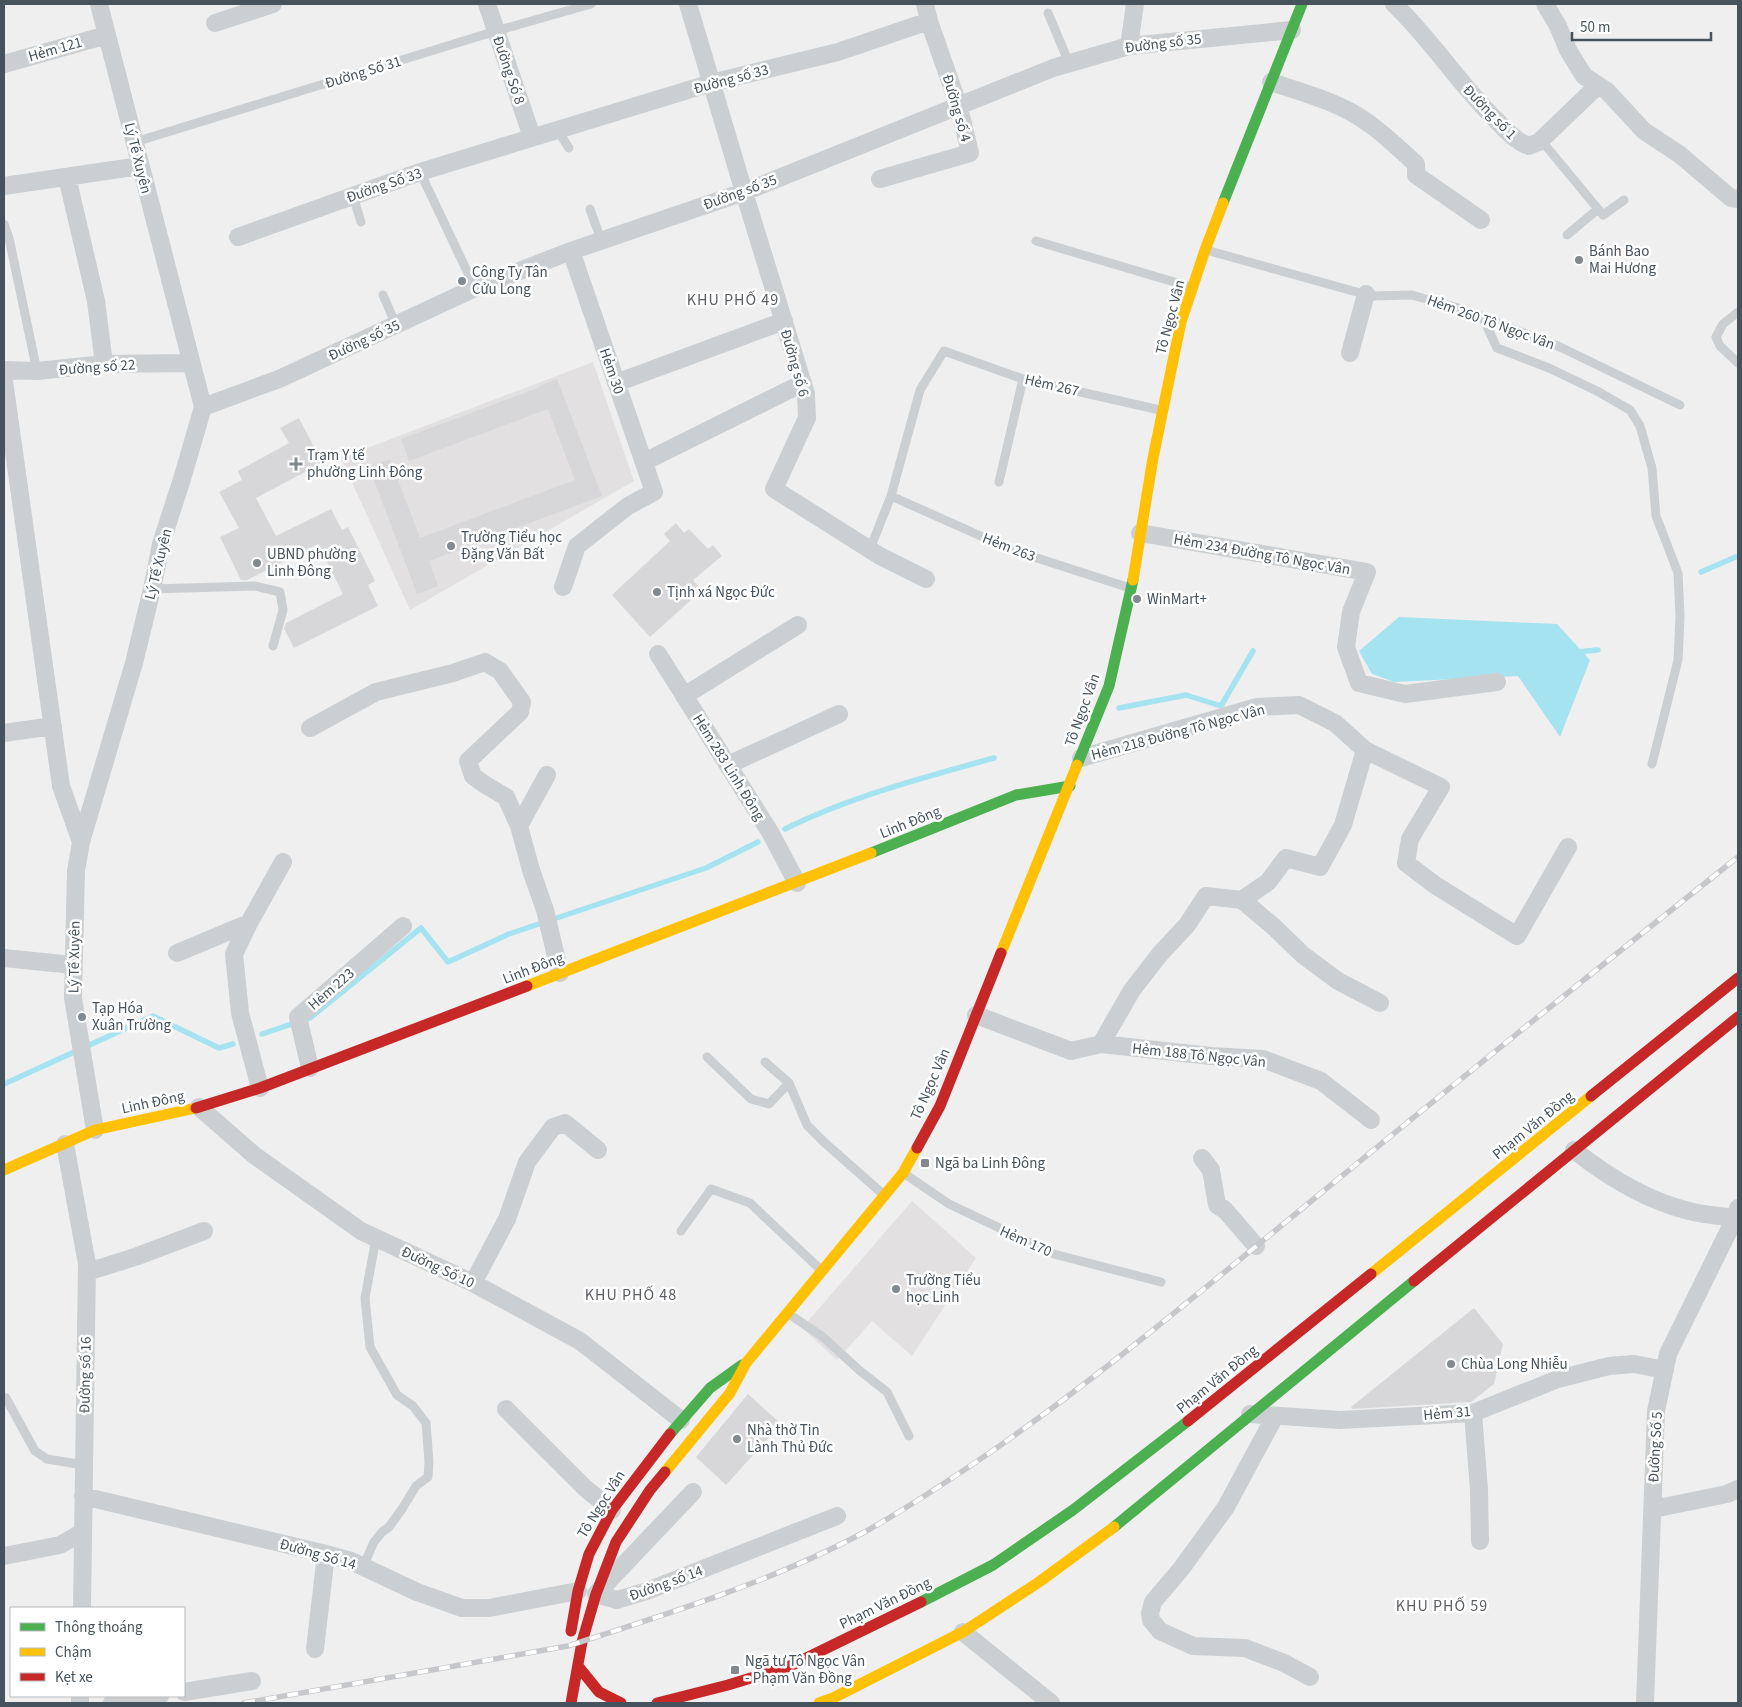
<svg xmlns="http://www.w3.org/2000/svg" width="1742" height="1707" font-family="'Source Sans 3',sans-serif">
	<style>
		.education { fill: #e2e0e1 }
		.water { fill: #a5e3f0 }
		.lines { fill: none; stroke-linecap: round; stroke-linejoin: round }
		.stream { stroke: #a5e3f0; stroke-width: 5.5 }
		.building { fill: #d7d7d9 }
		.lane { stroke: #cbcfd1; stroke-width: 9 }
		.street { stroke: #cbcfd1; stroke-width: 18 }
		.fast { stroke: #4caf50; stroke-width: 11 }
		.slow { stroke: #ffc107; stroke-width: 11 }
		.jam { stroke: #c62828; stroke-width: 11 }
		.rail-casing { stroke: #c5c7ca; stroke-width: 5.5 }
		.rail { stroke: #fff; stroke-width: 4; stroke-dasharray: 11; stroke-linecap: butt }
		.poi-dot { fill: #828a90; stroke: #fff; stroke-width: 2 }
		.labels { text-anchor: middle; stroke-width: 5; stroke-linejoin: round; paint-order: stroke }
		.street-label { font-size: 15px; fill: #46535d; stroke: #fff }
		.poi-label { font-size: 15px; fill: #46535d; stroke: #fff; text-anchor: start }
		.neighbourhood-label { font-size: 16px; letter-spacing: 1px; fill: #5b5f64; stroke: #fff }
	</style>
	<rect width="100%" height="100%" fill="#f0efef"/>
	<path class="education" d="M593,362L634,481L410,610L341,458Z
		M912,1201L976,1258L912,1356L872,1321L837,1360L802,1328Z"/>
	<path class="water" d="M1399,617L1557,624L1590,660L1560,737L1518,676L1394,682L1372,674L1359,651Z"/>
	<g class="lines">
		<path class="stream" d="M1701,572L1738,556
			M1575,652L1598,650
			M1119,708L1186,695L1221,706L1253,651
			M785,829C849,797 925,777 994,758
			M262,1034L310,1018L421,928L448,962L509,934L706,868L758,842
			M4,1084L153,1016L219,1048L233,1044"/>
	</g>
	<path class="building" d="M557,379L602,496L429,561L438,586L417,594L369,467L390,459L420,538L575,480L548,409L409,461L401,439L540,387L539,386Z
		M299,418L322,463L256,498L276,536L331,509L342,530L348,527L375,581L368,585L378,606L294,648L284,629L286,623L343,594L318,544L247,580H241L220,537L239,528L219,492L242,480L238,471L289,443L280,428Z
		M676,523L684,533L689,529L708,549L713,545L722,556L693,580L702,590L650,637L612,595L670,541L664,534Z
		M1474,1308L1503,1344L1494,1384L1471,1402L1352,1409L1351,1407Z
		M748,1394L781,1424L726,1485L696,1457Z"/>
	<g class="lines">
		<path class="lane" d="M1048,13L1069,63
			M558,131L569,148
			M1541,140L1603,215L1624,200
			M135,142L496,31L591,4
			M420,172L475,288
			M353,196L361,222
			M590,209L601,240
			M4,224L9,238L37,371
			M1567,235L1598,209
			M1036,241L1191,287
			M1206,250L1371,296L1412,295L1458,308L1558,346L1680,405
			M383,295L396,325
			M1738,312L1723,324L1716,337L1720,346L1738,363
			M1482,316L1497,348L1549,368L1597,391L1630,410L1640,426L1652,468L1656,516L1678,573L1680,616L1678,660L1652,764
			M999,482L1023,379
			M891,496L1012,550L1130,588
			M870,549L891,496L920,390L944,351L1023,379L1160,410
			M152,589L254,586L280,592L283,610L273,646
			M707,1057L751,1099L769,1104L789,1083
			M765,1062L789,1083L807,1125L825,1143L884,1195
			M905,1174L949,1204L1054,1254L1161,1282
			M681,1231L711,1189L750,1203L821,1270
			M789,1314L823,1337L859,1370L887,1392L909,1436
			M4,1399L6,1398L35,1451L47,1459L84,1465
			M363,1567L374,1542L382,1532L389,1527L402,1509L416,1486L428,1477L429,1462L426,1423L413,1406L397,1395L370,1347L365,1298L376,1238"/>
		<path class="street" d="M487,4L532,137
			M688,4L744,192L806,394L807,418L774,489L880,556L926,579
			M1394,4C1431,39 1459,84 1496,120C1506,130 1515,141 1529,146L1539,142L1591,92L1598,87
			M1545,4L1558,26L1568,50L1584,76L1607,91L1644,131L1679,154L1731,198L1738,199
			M215,23L273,4
			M1129,46L1135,4
			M4,64L107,35
			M1271,82C1295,90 1321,97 1343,108C1371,121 1394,144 1416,164V175L1481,220
			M67,177L96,301L104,364
			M880,179L970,153L959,107L929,21L925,4
			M4,186L140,166
			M238,237L420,172L711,83L838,52L929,21
			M1350,353L1366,294
			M4,370L37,371L104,364L191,363
			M4,381L61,786L81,842
			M616,383L784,321
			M203,407L279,379L475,288L571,251L744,192L1053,68L1129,46L1292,30
			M644,462L803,383
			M1140,533L1367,572L1351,612L1346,647L1359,683L1405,694L1497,682
			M563,587L577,546L628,506L654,492L571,251
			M658,654L770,832L797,883
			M684,696L798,625
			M310,728L376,692L453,673L485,662L500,671L522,702L520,712L468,761L473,776L484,784L506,797L519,826L531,870L545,910L560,973
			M4,733L53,726
			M1081,758L1257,707L1299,705L1335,723L1365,750L1441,787L1410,839L1406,863L1435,885L1517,936L1568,847
			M728,765L839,714
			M519,826L547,775
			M1242,900L1274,927L1303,955L1338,981L1380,1003
			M177,953L249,923
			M4,958L73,965
			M976,1015L1071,1051L1101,1044L1211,1056L1263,1059L1321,1081L1371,1120
			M1101,1044L1132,990L1160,954L1187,925L1206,896L1242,900L1268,882L1286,858L1320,867L1343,825L1365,750
			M310,1068L298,1017L403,926
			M260,1088L240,1013L234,954L249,923L283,862
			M199,1107L254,1155L361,1231L473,1283L580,1341L681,1420
			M95,1130L73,998L76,871L81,842L134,663L152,589L161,544L182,479L203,407L99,4
			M65,1144L87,1264L82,1608
			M1574,1150C1609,1178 1650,1202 1693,1212C1707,1215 1721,1216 1735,1218
			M1202,1158L1211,1170L1217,1205L1225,1210L1256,1246
			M87,1272L135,1257L204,1231
			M473,1283L507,1219L527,1162L553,1127L565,1123L598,1150
			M506,1409L585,1488L612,1510
			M1473,1413L1479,1490L1480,1541
			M1250,1414L1340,1420L1473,1413L1558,1379L1609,1366L1634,1364L1665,1370
			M1275,1416L1226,1507L1181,1569L1153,1602L1150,1613L1151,1620L1160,1631L1193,1646L1245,1648L1284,1663L1310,1677
			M693,1492L596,1594L617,1600L647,1591L837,1516
			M83,1496L326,1554L351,1561L417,1592L462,1608H489L578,1591
			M1653,1509L1727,1494L1738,1489
			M4,1556L60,1545L83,1532
			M963,1632L1051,1703
			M315,1649L326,1554
			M184,1692L252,1681
			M80,1703V1696
			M112,1703L160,1696
			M1645,1703L1656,1411L1668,1354L1735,1218L1738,1208"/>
		<path class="fast" d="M1223,203L1302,4
			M1077,765L1109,686L1133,580
			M871,853L1016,795L1070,786
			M670,1434L710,1388L742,1365
			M1114,1527L1414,1281
			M921,1602L993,1565L1073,1510L1188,1421"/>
		<path class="slow" d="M1133,580L1153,458L1181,322L1205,250L1223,203
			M1001,953L1077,765
			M527,986L871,853
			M4,1170L95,1130L196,1108
			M1371,1274L1591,1096
			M665,1472L730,1393L746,1363L903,1173L917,1148
			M819,1703L833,1698L963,1632L1039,1582L1114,1527"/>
		<path class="jam" d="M1591,1096L1738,978
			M196,1108L260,1088L527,986
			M917,1148L940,1106L1001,953
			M1414,1281L1738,1017
			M1188,1421L1371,1274
			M571,1631L578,1591L589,1554L612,1510L670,1434
			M578,1666L599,1692L621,1703
			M571,1703L582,1642L596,1594L616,1542L650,1490L665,1472
			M657,1703L728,1685L790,1666L921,1602"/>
		<defs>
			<path id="rail" d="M244,1703L568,1646C667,1614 768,1583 861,1534C901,1512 939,1487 976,1462C1081,1391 1178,1310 1276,1230C1429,1104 1583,980 1738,857"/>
		</defs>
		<use href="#rail" class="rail-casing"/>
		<use href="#rail" class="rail"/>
	</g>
	<g class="poi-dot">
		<circle cx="1579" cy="260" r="5"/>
		<circle cx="462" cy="281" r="5"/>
		<path d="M293.5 456.5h5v5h5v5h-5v5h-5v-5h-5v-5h5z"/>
		<circle cx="451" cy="546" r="5"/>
		<circle cx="257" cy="563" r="5"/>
		<circle cx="657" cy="592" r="5"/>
		<circle cx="1137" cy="599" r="5"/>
		<circle cx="82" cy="1017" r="5"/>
		<rect x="920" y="1158" width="10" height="10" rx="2.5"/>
		<circle cx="896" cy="1289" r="5"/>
		<circle cx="1451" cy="1364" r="5"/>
		<circle cx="737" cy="1439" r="5"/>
		<rect x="730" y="1665" width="10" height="10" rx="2.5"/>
	</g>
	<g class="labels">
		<g class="street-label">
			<text transform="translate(1163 43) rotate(-7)" y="5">Đường số 35</text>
			<text transform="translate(55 49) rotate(-16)" y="5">Hẻm 121</text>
			<text transform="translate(509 70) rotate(71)" y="5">Đường Só 8</text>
			<text transform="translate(363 72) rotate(-17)" y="5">Đường Số 31</text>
			<text transform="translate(731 79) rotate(-15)" y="5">Đường số 33</text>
			<text transform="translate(957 108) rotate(74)" y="5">Đường số 4</text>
			<text transform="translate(1490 112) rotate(46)" y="5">Đường số 1</text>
			<text transform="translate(138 158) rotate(76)" y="5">Lý Tế Xuyên</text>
			<text transform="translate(384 185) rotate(-19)" y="5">Đường Số 33</text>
			<text transform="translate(740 192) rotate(-20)" y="5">Đường số 35</text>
			<text transform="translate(1170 317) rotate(-75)" y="5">Tô Ngọc Vân</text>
			<text transform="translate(1491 322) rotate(20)" y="5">Hẻm 260 Tô Ngọc Vân</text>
			<text transform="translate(364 340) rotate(-25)" y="5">Đường số 35</text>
			<text transform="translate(795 363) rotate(74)" y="5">Đường số 6</text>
			<text transform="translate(97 367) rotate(-4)" y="5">Đường số 22</text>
			<text transform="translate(612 371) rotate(71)" y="5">Hẻm 30</text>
			<text transform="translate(1052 385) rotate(13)" y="5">Hẻm 267</text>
			<text transform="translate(1009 547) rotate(21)" y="5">Hẻm 263</text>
			<text transform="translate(1262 554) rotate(10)" y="5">Hẻm 234 Đường Tô Ngọc Vân</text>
			<text transform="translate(158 564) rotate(-76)" y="5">Lý Tế Xuyên</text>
			<text transform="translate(1082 710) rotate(-70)" y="5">Tô Ngọc Vân</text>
			<text transform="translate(1178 732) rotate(-15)" y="5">Hẻm 218 Đường Tô Ngọc Vân</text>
			<text transform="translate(729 767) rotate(58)" y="5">Hẻm 283 Linh Đông</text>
			<text transform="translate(910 822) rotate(-22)" y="5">Linh Đông</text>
			<text transform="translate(74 957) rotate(-89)" y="5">Lý Tế Xuyên</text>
			<text transform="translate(533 968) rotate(-21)" y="5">Linh Đông</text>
			<text transform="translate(331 989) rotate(-41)" y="5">Hẻm 223</text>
			<text transform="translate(1199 1055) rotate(6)" y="5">Hẻm 188 Tô Ngọc Vân</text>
			<text transform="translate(930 1084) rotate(-66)" y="5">Tô Ngọc Vân</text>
			<text transform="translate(153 1102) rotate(-12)" y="5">Linh Đông</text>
			<text transform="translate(1533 1125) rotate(-39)" y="5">Phạm Văn Đồng</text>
			<text transform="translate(1026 1241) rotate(24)" y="5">Hẻm 170</text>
			<text transform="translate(438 1267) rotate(25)" y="5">Đường Số 10</text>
			<text transform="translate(85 1375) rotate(-89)" y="5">Đường số 16</text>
			<text transform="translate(1217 1379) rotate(-39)" y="5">Phạm Văn Đồng</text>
			<text transform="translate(1447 1413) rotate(-5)" y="5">Hẻm 31</text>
			<text transform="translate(1655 1447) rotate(-87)" y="5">Đường Số 5</text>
			<text transform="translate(601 1504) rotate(-58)" y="5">Tô Ngọc Vân</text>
			<text transform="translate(318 1554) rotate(16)" y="5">Đường Số 14</text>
			<text transform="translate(666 1583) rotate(-20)" y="5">Đường số 14</text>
			<text transform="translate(885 1603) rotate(-26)" y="5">Phạm Văn Đồng</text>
		</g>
		<g class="poi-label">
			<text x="1589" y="256">Bánh Bao<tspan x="1589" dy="17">Mai Hương</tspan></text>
			<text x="472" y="277">Công Ty Tân<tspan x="472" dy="17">Cửu Long</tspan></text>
			<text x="307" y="460">Trạm Y tế<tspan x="307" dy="17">phường Linh Đông</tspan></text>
			<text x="461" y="542">Trường Tiểu học<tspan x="461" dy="17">Đặng Văn Bất</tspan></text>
			<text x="267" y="559">UBND phường<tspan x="267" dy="17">Linh Đông</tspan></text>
			<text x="667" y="597">Tịnh xá Ngọc Đức</text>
			<text x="1147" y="604">WinMart+</text>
			<text x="92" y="1013">Tạp Hóa<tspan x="92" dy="17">Xuân Trường</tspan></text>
			<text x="935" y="1168">Ngã ba Linh Đông</text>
			<text x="906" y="1285">Trường Tiểu<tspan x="906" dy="17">học Linh</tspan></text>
			<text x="1461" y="1369">Chùa Long Nhiễu</text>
			<text x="747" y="1435">Nhà thờ Tin<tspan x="747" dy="17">Lành Thủ Đức</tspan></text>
			<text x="745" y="1666">Ngã tư Tô Ngọc Vân<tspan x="745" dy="17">- Phạm Văn Đồng</tspan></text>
		</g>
		<g class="neighbourhood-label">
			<text x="733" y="305">KHU PHỐ 49</text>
			<text x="631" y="1300">KHU PHỐ 48</text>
			<text x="1442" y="1611">KHU PHỐ 59</text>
		</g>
	</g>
	<rect width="1742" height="1707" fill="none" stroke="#46535d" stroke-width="10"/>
	<rect x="10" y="1607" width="175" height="90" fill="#ffffff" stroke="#b5babe"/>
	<rect x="20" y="1623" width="25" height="8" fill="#4caf50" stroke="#b5babe"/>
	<text x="55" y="1632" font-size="15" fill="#46535d">Thông thoáng</text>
	<rect x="20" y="1648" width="25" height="8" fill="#ffc107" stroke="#b5babe"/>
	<text x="55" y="1657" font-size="15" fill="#46535d">Chậm</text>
	<rect x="20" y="1673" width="25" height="8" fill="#c62828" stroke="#b5babe"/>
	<text x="55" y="1682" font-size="15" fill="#46535d">Kẹt xe</text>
	<path d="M1572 32v8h139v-8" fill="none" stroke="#46535d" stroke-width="2.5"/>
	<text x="1580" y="32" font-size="15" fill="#46535d" stroke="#ffffff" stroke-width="4" paint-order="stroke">50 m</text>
</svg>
